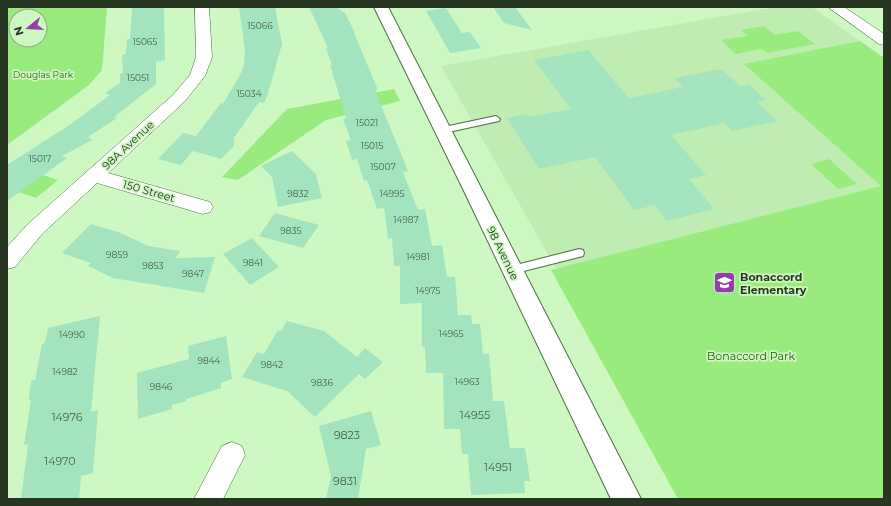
<svg xmlns="http://www.w3.org/2000/svg" width="891" height="506" font-family="Montserrat,sans-serif">
	<style>
		.built { fill: #bfecb0 }
		.green { fill: #9aeb7e; fill-rule: evenodd }
		.building { fill: #a3e3bd }
		.lines { fill: none; stroke-linecap: round; stroke-linejoin: round }
		.lane-casing { stroke: #4b7040; stroke-width: 2 }
		.street-casing { stroke: #4b7040; stroke-width: 1 }
		.secondary-casing { stroke: #4b7040; stroke-width: 2 }
		.lane { fill: #fff; fill-rule: evenodd }
		.street { fill: #fff; fill-rule: evenodd }
		.secondary { fill: #fff; fill-rule: evenodd }
		.labels { text-anchor: middle; stroke-width: 3.5; stroke-linejoin: round; paint-order: stroke }
		.number-label { font-size: 9px; fill: #456148 }
		.far-park-label { font-size: 9px; fill: #25590f; stroke: #cef8c1 }
		.street-label { font-size: 11px; fill: #263621; stroke: #cef8c1 }
		.poi-label { font-size: 11px; font-weight: bold; fill: #263621; stroke: #cef8c1; text-anchor: start }
		.park-label { font-size: 11px; fill: #25590f; stroke: #cef8c1 }
		.near-number-label { font-size: 11px; fill: #456148 }
	</style>
	<rect width="100%" height="100%" fill="#cef8c1"/>
	<path class="built" d="M776,7H812L884,58V499H687L441,66Z"/>
	<path class="green" d="M7,7H107L102,70L89,85L7,145ZM16,16H40V40H16Z
		M764,26L775,35L798,31L815,44L767,53L762,49L735,54L721,40L748,36L741,30Z
		M860,41L884,58V499H678L551,270L881,186L744,64Z
		M394,89L400,101L326,120L238,180L222,177L287,109Z
		M829,159L857,184L838,189L811,164Z
		M7,163L58,180L36,198L7,188Z"/>
	<path class="building" d="M132,7H164L165,60L156,62V84L114,117L117,118L88,137L92,140L62,156L67,158L7,201V165L71,124L110,95L105,93L120,83V74L123,73L122,55L126,54L127,40L130,39Z
		M239,7H275L282,44L267,97L264,103L259,102L234,138V146L221,159L193,151L181,165L158,159L183,133L196,136L221,103L223,104L240,75L244,65L245,51Z
		M309,7H336L345,13L355,33H354L378,90H375L408,171L403,172L418,210L425,209L432,246L442,245L447,277H455L458,315H471L472,324H480L483,354H489L493,401H504L510,448H525L530,481H524L525,493L471,495L468,454H462L460,429H444L443,373H426L425,347H422V303L400,304V266H394L392,238L388,239L384,208L377,209L367,180L364,181L357,159L352,160L346,141L351,140L343,119L346,118L330,65H332L326,49L328,48Z
		M493,7H515L532,30L504,23Z
		M446,8L462,33L470,32L481,48L450,53L426,11Z
		M588,50L629,98L683,87L674,78L721,69L740,86L749,85L766,100L757,102L777,121L732,131L724,123L671,135L706,175L689,179L714,209L666,221L655,205L634,210L595,157L539,169L507,118L527,114L529,117L571,109L534,60Z
		M292,151L316,174L322,198L278,207L272,177L261,166Z
		M275,213L319,225L303,248L259,236Z
		M91,224L121,233L148,246L180,251L176,258L215,257L204,293L113,278L88,266L91,263L62,253Z
		M252,238L279,267L250,285L223,254Z
		M100,316L91,412L98,410L93,473L81,476L79,499H21L28,444L24,445L31,400H29L31,381L35,380L42,344L45,343L48,328Z
		M287,321L324,331L357,357L365,348L383,362L365,379L359,374L315,417L287,391L242,377L257,352L264,354L278,330L281,331Z
		M226,336L232,379L221,383V388L186,399V401L172,405V409L138,419L137,373L189,359L188,346Z
		M371,411L381,445L366,449L358,499H326L331,476L319,426Z"/>
	<g class="lines">
		<defs>
			<path id="lane" d="M496,116L500,119L499,121L444,133L440,130L444,127Z
				M579,249L583,250L584,253L583,256L512,274L508,273L507,270L508,267L512,266Z"/>
			<path id="street" d="M195,7H209L212,57L205,76L185,101L108,173L210,202L213,207L210,212L203,214L97,183L42,234L15,267L7,269V247L28,224L173,95L190,75L196,57Z
				M828,7H844L884,34V45L879,44Z
				M232,442L242,446L245,455L223,499H194L222,446Z"/>
			<path id="secondary" d="M374,7H388L641,499H611L464,191Z"/>
		</defs>
		<use href="#lane" class="lane-casing"/>
		<use href="#street" class="street-casing"/>
		<use href="#secondary" class="secondary-casing"/>
		<use href="#lane" class="lane"/>
		<use href="#street" class="street"/>
		<use href="#secondary" class="secondary"/>
	</g>
	<defs>
		<symbol id="school-square" viewBox="-11 -11 22 22"><rect x="-9" y="-9" width="18" height="18" rx="4" fill="#943eab" stroke="#cef8c1"/><path d="M0-5L7-2L0 1L-7-2ZM-4 1L0 2.5L4 1V4Q0 6-4 4Z" fill="#fff"/></symbol>
	</defs>
	<g fill-rule="evenodd">
		<use href="#school-square" x="712" y="270" width="25" height="25"/>
	</g>
	<g class="labels">
		<g class="number-label">
			<text x="260" y="29">15066</text>
			<text x="145" y="45">15065</text>
			<text x="138" y="81">15051</text>
			<text x="249" y="97">15034</text>
			<text x="367" y="126">15021</text>
			<text x="372" y="149">15015</text>
			<text x="40" y="162">15017</text>
			<text x="383" y="170">15007</text>
			<text x="298" y="197">9832</text>
			<text x="392" y="197">14995</text>
			<text x="406" y="223">14987</text>
			<text x="291" y="234">9835</text>
			<text x="117" y="258">9859</text>
			<text x="418" y="260">14981</text>
			<text x="253" y="266">9841</text>
			<text x="153" y="269">9853</text>
			<text x="193" y="277">9847</text>
			<text x="428" y="294">14975</text>
			<text x="451" y="337">14965</text>
			<text x="72" y="338">14990</text>
			<text x="209" y="364">9844</text>
			<text x="272" y="368">9842</text>
			<text x="65" y="375">14982</text>
			<text x="467" y="385">14963</text>
			<text x="322" y="386">9836</text>
			<text x="161" y="390">9846</text>
		</g>
		<g class="far-park-label">
			<text x="43" y="78">Douglas Park</text>
		</g>
		<g class="street-label">
			<text transform="translate(128 145) rotate(-43)" y="4">98A Avenue</text>
			<text transform="translate(149 191) rotate(16)" y="4">150 Street</text>
			<text transform="translate(503 253) rotate(64)" y="4">98 Avenue</text>
		</g>
		<g class="poi-label">
			<text x="740" y="281">Bonaccord<tspan x="740" dy="13">Elementary</tspan></text>
		</g>
		<g class="park-label">
			<text x="751" y="360">Bonaccord Park</text>
		</g>
		<g class="near-number-label">
			<text x="475" y="419">14955</text>
			<text x="67" y="421">14976</text>
			<text x="347" y="439">9823</text>
			<text x="60" y="465">14970</text>
			<text x="498" y="471">14951</text>
			<text x="345" y="485">9831</text>
		</g>
	</g>
	<rect width="891" height="506" fill="none" stroke="#263621" stroke-width="16"/>
	<g transform="translate(28 28) rotate(252)"><circle r="19" fill="#cef8c1" stroke="#8baa81"/>
	<path d="M0-3L7 15L0 10L-7 15Z" fill="#943eab"/>
	<text y="-6" font-size="11" font-weight="bold" text-anchor="middle" fill="#263621">N</text>
	</g>
</svg>
